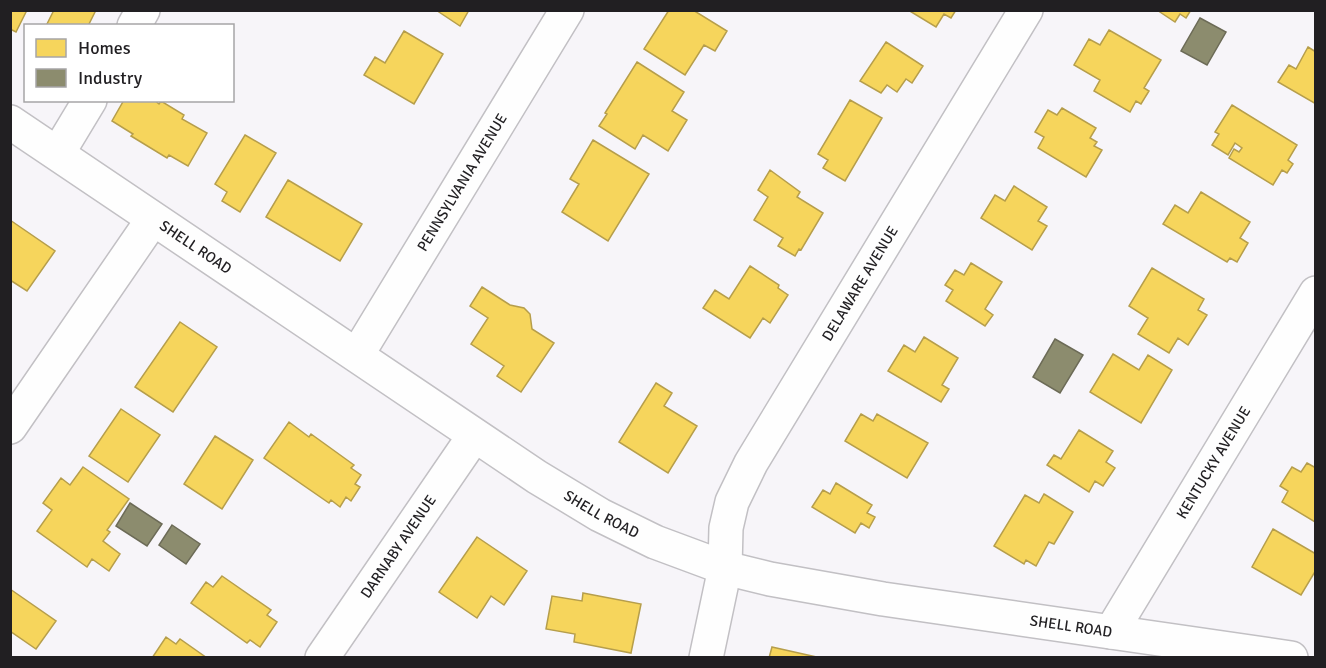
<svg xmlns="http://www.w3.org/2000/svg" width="1326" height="668" font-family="Signika,sans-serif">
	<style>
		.homes { fill: #f6d55c; stroke: #b69e4b; stroke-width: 1.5 }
		.industry { fill: #8c8c6e; stroke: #6c6b57; stroke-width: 1.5 }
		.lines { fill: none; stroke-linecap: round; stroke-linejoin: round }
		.minor-casing { stroke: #c2c0c4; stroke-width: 36 }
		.tertiary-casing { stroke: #c2c0c4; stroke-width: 36 }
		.minor { stroke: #fefefe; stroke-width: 33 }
		.tertiary { stroke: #fefefe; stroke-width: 33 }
		.labels { text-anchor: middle; stroke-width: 6; stroke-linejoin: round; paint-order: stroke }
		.street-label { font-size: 15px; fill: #211f22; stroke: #fff }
	</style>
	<rect width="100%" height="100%" fill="#f7f5f9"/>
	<path class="homes" d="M10,10H27L16,32L10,29Z
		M54,10H96L88,26H46Z
		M436,10H469L460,26Z
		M669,10H693L727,31L715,51L704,45L685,75L644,49Z
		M908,10H956L951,18L944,14L936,27Z
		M1157,10H1191L1186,18L1180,14L1175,22Z
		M1109,30L1161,60L1144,88L1149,91L1141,104L1136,101L1130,112L1094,91L1100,80L1074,65L1089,39L1100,45Z
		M404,31L443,54L414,104L364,75L375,57L385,63Z
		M886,42L923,66L912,83L906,79L897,92L887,85L881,93L860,81Z
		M1308,47L1316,52V104L1278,82L1289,65L1296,69Z
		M637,62L684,92L672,111L687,120L668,151L643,135L635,149L599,126L607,114L605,113Z
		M124,100H154L159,104L161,101L184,115L182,119L207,133L188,166L169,155L167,158L131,136L133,134L112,121Z
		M850,100L882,118L845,181L823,168L828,160L818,154Z
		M1232,105L1297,145L1288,160L1293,164L1287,173L1282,170L1273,185L1229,158L1234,149L1239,152L1242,148L1235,143L1228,155L1212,145L1219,134L1215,132Z
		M1062,108L1096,128L1090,138L1097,142L1094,146L1102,150L1086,177L1038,148L1044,137L1035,132L1048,110L1057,115Z
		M245,135L276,153L240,212L222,201L227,192L215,184Z
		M593,140L649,174L608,241L562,212L579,184L570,179Z
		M770,170L800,192L797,197L823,213L801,250L799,249L795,256L778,246L783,238L754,220L768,197L758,190Z
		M288,180L362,224L340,261L266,217Z
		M1014,186L1047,207L1038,221L1047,226L1032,250L981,218L995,195L1005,201Z
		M1201,192L1250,222L1240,238L1248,243L1237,262L1230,258L1227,262L1163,224L1175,205L1188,213Z
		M10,220L55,251L27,291L10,280Z
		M971,263L1002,282L985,309L993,315L985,326L946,301L953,290L945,285L955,270L964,275Z
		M750,266L779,285L778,288L788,295L770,323L763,318L750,338L703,308L715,290L729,299Z
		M1152,268L1204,299L1198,310L1207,315L1188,345L1178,338L1169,353L1138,334L1148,318L1129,306Z
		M482,287L510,305L524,308L530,314L532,329L554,343L521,392L497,376L504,366L471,344L488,318L470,306Z
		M180,322L217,347L173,412L135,387Z
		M924,337L958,358L942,385L949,389L941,402L888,371L904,345L915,352Z
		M1113,354L1139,370L1148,355L1172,370L1141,423L1090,392Z
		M656,383L672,393L664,406L697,426L668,473L619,442Z
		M121,409L160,435L128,482L89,456Z
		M861,414L873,421L877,414L928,443L907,478L845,441Z
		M289,422L309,437L311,434L354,465L351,468L361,475L355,484L360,487L351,501L346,497L340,507L331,500L329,503L264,458Z
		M1079,430L1113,451L1106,462L1115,468L1103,486L1095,481L1089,492L1047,465L1054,455L1061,459Z
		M215,436L253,460L222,509L184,484Z
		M1307,463L1316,468L1315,522L1282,502L1288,491L1280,486L1292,467L1301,472Z
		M83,467L129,499L107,530L110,532L103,541L120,554L109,571L92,559L87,567L37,531L52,510L43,503L61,478L70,485Z
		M836,483L872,505L867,513L875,517L869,528L861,523L855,533L812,507L823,490L830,494Z
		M1044,494L1073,512L1054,544L1049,542L1036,566L1026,560L1024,564L994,546L1025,495L1039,503Z
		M1273,529L1316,554V570L1301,595L1252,567Z
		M477,537L527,571L504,605L491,596L477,618L439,592Z
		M222,576L271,610L267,615L277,622L260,647L250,640L247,643L191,603L206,582L213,587Z
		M10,589L56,621L36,649L10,631Z
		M583,593L641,604L631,653L574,642L575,634L546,629L552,596L582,601Z
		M166,637L176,644L180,639L207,658H152Z
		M772,647L821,658H769Z"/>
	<path class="industry" d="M1200,18L1226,32L1207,65L1181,51Z
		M1055,339L1083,355L1060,393L1033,377Z
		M130,503L162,524L147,546L116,526Z
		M172,525L200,544L186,564L159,545Z"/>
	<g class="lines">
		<defs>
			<g id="minor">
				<path d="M134,26L143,10"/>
				<path d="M58,153L90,100"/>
				<path id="s1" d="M357,355L567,10"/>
				<path d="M10,427L153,219"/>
				<path id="s2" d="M1111,632L1316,293"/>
				<path id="s3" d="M322,658L474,436"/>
				<path id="s4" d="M706,658L725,568L726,528L732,502L751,463L1026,10"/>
			</g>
			<g id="tertiary">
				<path id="s5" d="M10,122L537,477L600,515L655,542L725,568L770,579L883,599L1291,658"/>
			</g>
		</defs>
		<use href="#minor" class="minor-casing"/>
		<use href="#tertiary" class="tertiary-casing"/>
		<use href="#minor" class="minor"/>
		<use href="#tertiary" class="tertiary"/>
	</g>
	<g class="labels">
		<g class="street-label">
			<text dy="5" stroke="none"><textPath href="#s1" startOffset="202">PENNSYLVANIA AVENUE</textPath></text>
			<text dy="5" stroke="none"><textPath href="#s5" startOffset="224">SHELL ROAD</textPath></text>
			<text dy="5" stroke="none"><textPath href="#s4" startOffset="412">DELAWARE AVENUE</textPath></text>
			<text dy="5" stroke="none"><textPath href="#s2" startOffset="198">KENTUCKY AVENUE</textPath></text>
			<text dy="5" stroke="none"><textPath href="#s5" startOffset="710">SHELL ROAD</textPath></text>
			<text dy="5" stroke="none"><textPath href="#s3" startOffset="135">DARNABY AVENUE</textPath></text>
			<text dy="5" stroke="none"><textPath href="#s5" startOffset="1196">SHELL ROAD</textPath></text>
		</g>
	</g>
	<rect width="1326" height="668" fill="none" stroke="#211f22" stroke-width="24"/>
	<rect x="24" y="24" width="210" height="78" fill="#ffffff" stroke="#a6a5a7" stroke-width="1.5"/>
	<rect x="36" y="39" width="30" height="18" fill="#f6d55c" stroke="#a6a5a7" stroke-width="1.5"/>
	<text x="78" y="54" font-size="18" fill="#211f22">Homes</text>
	<rect x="36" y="69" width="30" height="18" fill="#8c8c6e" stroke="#a6a5a7" stroke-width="1.5"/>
	<text x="78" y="84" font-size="18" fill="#211f22">Industry</text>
</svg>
